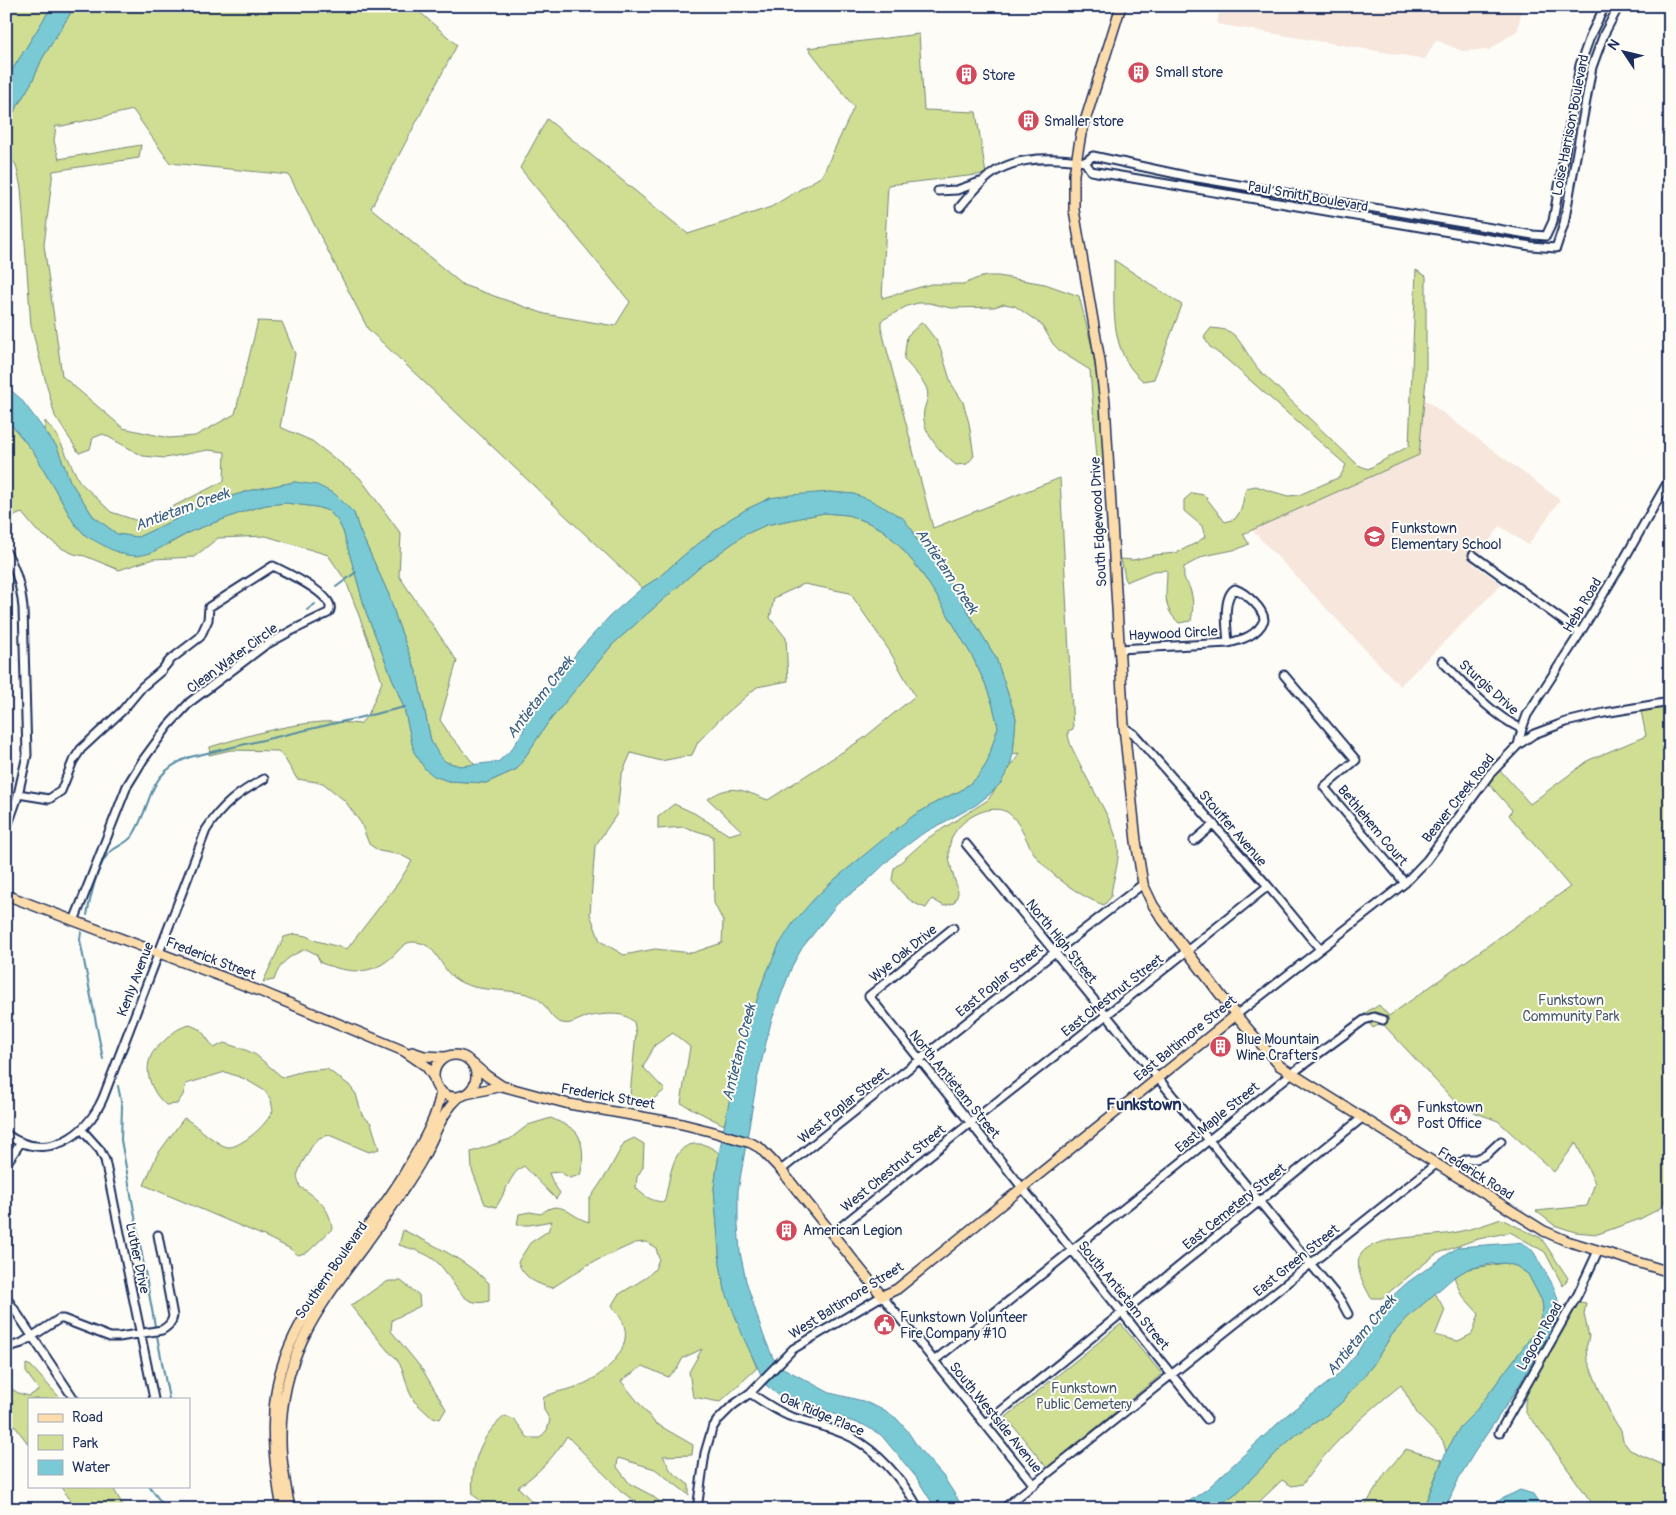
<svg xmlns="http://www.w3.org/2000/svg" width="1676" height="1515" font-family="Pangolin,sans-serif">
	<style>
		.built { fill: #f7e6dc }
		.green { fill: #cfde92; stroke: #758678; fill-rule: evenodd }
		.water { fill: #7acad5; stroke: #548ca5 }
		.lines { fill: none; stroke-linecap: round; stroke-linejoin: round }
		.stream { stroke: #548ca5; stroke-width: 2 }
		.minor-casing { stroke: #1b2f5e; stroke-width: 11 }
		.major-casing { stroke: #1b2f5e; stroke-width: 12 }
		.minor { stroke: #fdfcf7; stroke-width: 7 }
		.major { stroke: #fddcac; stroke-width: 9 }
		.labels { text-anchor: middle; stroke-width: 4; stroke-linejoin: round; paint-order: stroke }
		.poi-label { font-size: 14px; fill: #1b2f5e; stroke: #fdfcf7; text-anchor: start }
		.street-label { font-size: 14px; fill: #1b2f5e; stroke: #fdfcf7 }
		.park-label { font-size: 14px; fill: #485b6b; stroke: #fdfcf7 }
		.water-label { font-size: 15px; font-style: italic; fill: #385e82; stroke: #fdfcf7 }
		.quarter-label { font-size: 16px; font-weight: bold; fill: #1b2f5e; stroke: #fdfcf7 }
	</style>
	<rect width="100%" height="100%" fill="#fdfcf7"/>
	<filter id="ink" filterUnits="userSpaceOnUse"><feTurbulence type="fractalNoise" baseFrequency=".02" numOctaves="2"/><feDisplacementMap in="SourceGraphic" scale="10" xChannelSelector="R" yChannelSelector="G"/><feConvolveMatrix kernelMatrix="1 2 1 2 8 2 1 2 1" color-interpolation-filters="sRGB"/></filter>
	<g filter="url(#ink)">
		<path class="built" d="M1220,6H1522L1518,30L1489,50L1462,51L1436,40L1425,59L1217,24Z
			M1419,395L1560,500L1528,545L1500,526L1473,564L1502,584L1400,686L1249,527L1415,454Z"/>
		<path class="green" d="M6,6H52L6,80Z
			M75,6H413L457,45L371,208L463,285L545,314L615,326L630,302L520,168L547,119L688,234L771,207L822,176L854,107L808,48L919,34L924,110L976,112L986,174L888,185L882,298L931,284H965L975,279L986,276H998L1045,284L1079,296L1093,351L1106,447L1102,466L1097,458L1090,370L1061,352L1053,344L1042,325L1015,306L1004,304L994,307L951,308L929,303H918L907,306L881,321V327L933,528L1060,478L1073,729L1068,731C1068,742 1073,750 1078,760C1090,787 1108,811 1117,840C1122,859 1112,878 1111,897L1104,905C1080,897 1044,871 1032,850C1025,839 1019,819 1007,812C988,802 957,821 951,840C946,854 951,867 955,881C956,884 958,888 958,892C958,895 956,899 954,903L944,906L932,899L926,908C910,903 902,894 892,880L894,868L928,838L988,800L1016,759L1019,753L1013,754L1016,718L996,658L944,572L916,539L913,531L854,494L830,492L770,498L747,509L730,519L684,555L658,578L642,588L368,329L289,175L170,163L133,110L62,126H56L54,141L59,159L141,145L139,158L53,171L44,245L62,376L123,428L169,438L195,436L235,414L258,321L282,322L295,354L280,427L312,441L360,478L401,534L399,576L457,661L440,720L450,735L475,765L460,766L446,762L438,755L431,741L417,674L397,621L389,595L359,529L354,513L295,482L252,490L202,505L187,514L138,537L117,534L93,516L70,481L57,447L43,429L45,428V421L57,435L79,481L111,512L144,523L164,511L224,481L225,452L208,450L165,458L143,456L103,434L93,438L90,449L79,453L55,416L31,326L21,188L16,165L9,156L6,157L7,124L33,80L42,59Z
			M1114,260L1182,305L1154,379L1143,381C1107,351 1115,303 1114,260Z
			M1416,270L1426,276V379L1419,455L1243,534L1249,544L1238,549L1204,556L1184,567C1183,583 1186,578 1190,589C1194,600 1193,610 1191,621L1179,623C1161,607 1167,592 1167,570L1153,571L1126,582L1121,559L1133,560L1155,555L1176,553L1196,543L1205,537L1202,526L1184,511V500L1192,493L1204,495L1225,522L1235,519L1241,510L1246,488L1256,486L1267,490L1288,496L1299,495L1340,477L1346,465L1226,359L1210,347L1204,337L1211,328C1219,329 1228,329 1234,335C1244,345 1250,360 1260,371L1358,465L1368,469L1409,446Z
			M922,322L936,340L941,350L951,383L963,402L969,423L974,456L967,464L956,465C941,453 920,431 924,410C926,402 930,395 926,387C921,377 911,368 904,359L907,336Z
			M6,418L35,454L74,523L86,536L169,544L192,531L248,510L266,505L286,503L316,507L329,511L338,521L343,531L366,612L404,708L414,752L434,776L448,781L486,783L517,769L547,724L613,644L699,568L744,535L766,525L824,513L848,515L867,522L883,530L898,544L919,569L938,598L972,656L985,683L993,706L998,727L987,763L977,778L960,791L940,800L913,816L834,880L814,899L779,945L763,981L754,1009L735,1070L730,1103L724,1125L681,1103L690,1047L673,1033L655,1045L643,1067L665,1090L642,1108L633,1104L630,1095L636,1033L634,1022C631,1020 628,1017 625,1016C615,1012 593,1015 583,1018C575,1021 571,1025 562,1023C549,1020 547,1003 535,997C510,986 477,995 454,978C439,967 437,942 413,942C405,942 400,949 395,954C372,977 349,973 321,963L316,954L306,949C289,956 280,962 274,980L263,982L284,937L295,934L306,936L317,941L347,949L398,883L412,861L401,855L379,851L369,844L361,823L345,801L323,783L297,779L285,759L278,751L231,750L209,755L210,747C246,736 283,725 321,722C334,721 348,723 360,724L368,715L382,682L367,637L346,581L328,555L266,536L218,538L194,557L153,559L119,570L85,556L74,554L63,549L36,530L22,513L6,519ZM804,584L850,593L889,650L915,696L864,738L768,800C743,791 732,782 708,799L742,831L729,835L694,813L674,804L658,817V829L684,827L713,836L714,903L723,921L722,943L692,953L655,949L624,955L600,941L590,914L595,846L617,814L621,776L631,753L661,761L692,755L698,742L719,720L757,687L788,681L786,638L770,618L774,598Z
			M1670,707V1194L1659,1209L1640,1219L1598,1234L1575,1232L1554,1225L1536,1211L1587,1206L1595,1183L1576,1143L1554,1172L1498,1121L1460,1107L1382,1023L1373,1028L1363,1015L1372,1008L1373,1009L1379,1005L1389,1016L1570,887L1509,815L1512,810L1488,783L1499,769L1530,804L1589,760L1646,736L1641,711Z
			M190,1025L201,1030L214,1048L224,1043L246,1050L256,1055L282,1077L304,1071L327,1069L349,1085L356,1094L362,1115L371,1123L379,1149L369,1152L329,1135L319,1138L312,1146L301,1165L297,1176L300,1187C316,1196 331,1209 332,1229L308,1252L298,1255L289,1248L264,1236L144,1185L157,1155L184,1118C196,1124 218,1147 229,1147C235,1147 242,1142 247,1139C258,1131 266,1123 273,1111L271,1100L265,1091L245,1079L225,1072L186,1084L183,1095L177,1104L166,1105C153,1094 143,1073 151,1056C154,1049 159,1046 164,1041C174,1032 177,1028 190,1025Z
			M551,1118C557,1121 572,1127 576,1132C584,1141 584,1164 580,1175L570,1178L560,1172L549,1173L553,1183L560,1193L556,1199L524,1166C510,1172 505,1195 496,1207L485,1204L472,1170L471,1152L510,1139L528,1125Z
			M634,1138L644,1144L643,1167L637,1177L636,1188C645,1197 651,1201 664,1202C670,1184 670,1146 694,1144C704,1143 711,1147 719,1153L714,1188L720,1264L725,1290L757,1368L720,1402L693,1397L689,1372L702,1349L683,1358L677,1369L668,1377L643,1366L621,1381L655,1423L693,1445L692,1455L663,1456L671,1471L689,1485V1495L655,1469L618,1458L617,1467L630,1484L651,1495L669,1509H645L621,1491L567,1436C553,1458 540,1472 518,1487L539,1509H492L473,1495C470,1464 481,1435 505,1416L515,1420L528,1438H540L547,1430L550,1420L544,1410L543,1398C555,1391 564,1391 576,1387C598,1380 633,1352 624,1325C622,1318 615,1311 612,1305L618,1295L647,1277L655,1269L659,1259L656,1248L646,1242L635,1243L589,1264L552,1288C536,1284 524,1278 518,1262L530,1243L548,1231L552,1221L529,1225H517L519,1214L530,1212L541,1214C561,1197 568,1216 589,1222V1200L608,1172L624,1143Z
			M1501,1219L1541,1238L1568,1278L1563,1286L1545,1252L1510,1232L1474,1240L1436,1254L1382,1298H1371C1365,1287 1353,1266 1361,1254C1375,1234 1433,1238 1457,1232C1472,1229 1487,1224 1501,1219Z
			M403,1230C434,1245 464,1259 489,1283V1301C460,1310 455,1279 438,1263C428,1253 412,1249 399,1245Z
			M1505,1263L1516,1266L1528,1274L1542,1301L1543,1309L1537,1329L1475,1412L1460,1427L1446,1452L1443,1441L1418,1415L1401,1385C1366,1413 1327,1447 1303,1484L1292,1486L1282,1480L1259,1502L1255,1509H1214L1239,1491L1282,1447L1297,1434L1324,1417L1342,1402L1373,1365L1391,1336L1407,1318L1435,1293L1445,1310L1435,1335L1458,1341L1472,1334L1479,1314L1461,1294L1454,1277L1468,1269Z
			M389,1281H401L419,1295L420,1306L392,1320L391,1331L422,1369L446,1409L440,1419L430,1416L414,1401L409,1391L402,1368L396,1358L388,1351L350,1305C365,1299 374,1287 389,1281Z
			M1574,1301L1586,1303L1584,1314L1589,1337L1586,1348L1587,1359L1600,1391L1614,1421L1621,1430L1623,1441L1630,1450L1661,1464L1670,1476V1509H1599L1594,1506L1535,1423C1524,1414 1523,1408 1527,1394Z
			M1121,1324L1162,1374L1047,1468L1006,1417Z
			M26,1364L31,1366L61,1399H29V1445L11,1421L6,1425V1385L18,1393L29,1396L39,1390L26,1372Z
			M1406,1449L1442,1460L1423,1509H1363L1386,1472Z
			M60,1486H112L125,1509H77Z"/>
		<path class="water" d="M52,6H75L42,59L33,80L6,125V80Z
			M6,386L21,399L57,447L70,481L93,516L117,534L138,537L187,514L202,505L252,490L295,482L317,485L335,494L354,513L359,529L389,595L397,621L417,674L431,741L439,755L446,762L460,766L498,762L511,750L523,732L526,718L535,704L555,683L578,651L610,616L642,588L658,578L684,555L730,519L747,509L770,498L790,495L830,492L854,494L870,500L903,518L913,531L916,539L932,555L944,572L996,658L1016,718L1013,754L1010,766L1001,783L990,794L976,805L922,834L894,855L865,883L837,904L802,948L792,966L771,1022L757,1080L738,1191V1225L740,1252L746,1281L763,1334L773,1358L783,1368L830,1393L863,1401L881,1409L896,1418L906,1429L920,1450L943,1476L964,1509H936L916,1477L881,1435L864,1425L847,1420L813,1404H798L782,1398L766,1385L744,1339L725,1290L720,1264L714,1188L719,1154L735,1070L754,1009L763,981L779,945L793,923L814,899L834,880L886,837L913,816L940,800L960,791L977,778L987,763L998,727L993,706L985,683L972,656L938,598L919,569L898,544L883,530L867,522L848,515L824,513L766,525L744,535L699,568L613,644L547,724L517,769L486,783L448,781L434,776L425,769L414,752L404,708L366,612L343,531L338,521L329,511L316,507L286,503L266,505L248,510L192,531L151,553L138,556L126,555L110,549L86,536L74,523L35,454L6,418Z
			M1513,1243C1520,1243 1526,1244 1531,1249C1535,1253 1537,1258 1539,1262C1551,1281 1563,1298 1557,1320L1517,1389L1474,1453L1459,1478L1445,1509H1423L1446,1452L1460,1427L1475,1412L1537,1329L1543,1309L1542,1301L1528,1274L1516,1266L1505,1263L1490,1264L1468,1269L1454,1277L1407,1318L1391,1336L1373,1365L1342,1402L1324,1417L1297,1434L1282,1447L1239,1491L1214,1509H1178L1207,1489L1288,1414L1337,1376L1357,1353L1389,1299L1408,1282L1458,1247Z
			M1520,1490L1533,1494L1543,1509H1482Z"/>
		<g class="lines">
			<path class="stream" d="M336,587L356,572
				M307,610L315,604
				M87,915C90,899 97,865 109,853C116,846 127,844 133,835C154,802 145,774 190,757L405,707
				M81,932L80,940L103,1059
				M118,1086L122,1106L121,1140L155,1326
				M157,1336L169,1399
				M149,1486L166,1509"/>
			<defs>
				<path id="minor" d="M1085,162L1091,171L1531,246L1556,248L1564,224L1592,67L1604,34L1619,6
					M938,191L957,190L980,182
					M960,207C969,196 978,185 989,176C1015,155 1054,157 1085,162L1093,156L1186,176L1533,235L1546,236L1553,221L1580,65L1591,34L1605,6
					M6,552C17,570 21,588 23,608L27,755L17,799L6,830
					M1473,555L1580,633
					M1119,649L1228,643C1227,629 1222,597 1235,589C1246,593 1264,609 1264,620C1258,635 1242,640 1228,643
					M1442,661C1464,684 1493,716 1522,729
					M1284,675L1356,760L1324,787L1405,883
					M1124,727L1134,734L1268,886L1320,949
					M1518,745L1522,729L1527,715L1580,633L1618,570L1670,478
					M18,794L49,799L61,791L73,761L81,749L122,711L142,687L161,671L170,660L200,637L208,620L209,607L273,566C285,572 342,598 328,613L293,630L264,646L190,702L168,726L143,760L127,786L74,921
					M1194,841L1214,824
					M966,844L1341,1301L1348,1314
					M953,928L869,996L1207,1419
					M1236,1015L1405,883L1427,860L1490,774L1518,745L1534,734L1566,722L1604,713L1670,702
					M82,1130L100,1150L105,1160L154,1399
					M6,1134C46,1163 86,1137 103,1098L206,830C222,805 238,793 264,779
					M6,1164L21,1142
					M781,1170L1055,952L1143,884
					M1451,1174L1459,1164L1467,1159H1476L1486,1155L1501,1141
					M832,1234C976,1117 1123,1003 1268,886
					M6,1297L74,1399
					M6,1348L22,1343L59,1319H63L110,1337H119L162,1330C168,1326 172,1323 173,1316L158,1235
					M934,1361L1209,1140L1291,1074L1364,1020L1374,1017L1383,1020
					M750,1393C762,1401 775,1410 789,1416C810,1423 831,1427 851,1437C880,1453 903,1481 919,1509
					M985,1424L1362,1118
					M1499,1433L1578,1294L1598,1251
					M1004,1508L1436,1164
					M697,1509L705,1453L712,1429L717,1421L732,1406L750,1393L793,1349L882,1296L1034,1485"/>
				<path id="major" d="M1121,6L1081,134L1074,174V210L1100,361L1105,403L1124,727L1136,841L1143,884L1153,905L1163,920L1236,1015L1280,1066L1544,1231L1567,1241L1670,1272
					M6,895L262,992L404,1051L426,1066L434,1078
					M412,1052L424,1056L445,1057
					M434 1076a21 21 0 1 1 42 0a21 21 0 1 1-42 0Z
					M473,1064L487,1076L502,1086L569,1104L682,1124L710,1131L751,1143L760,1148L781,1170L882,1296L897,1289L1236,1015
					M466,1094L502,1086
					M282,1509C275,1469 270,1431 276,1392C288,1311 364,1242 404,1174C419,1148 437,1120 441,1091
					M290,1509C286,1486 281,1464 281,1441C279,1332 346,1280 399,1196C407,1184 416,1171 423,1158C435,1136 441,1113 460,1096"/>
			</defs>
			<use href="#minor" class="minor-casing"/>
			<use href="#major" class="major-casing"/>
			<use href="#minor" class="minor"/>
			<use href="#major" class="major"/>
		</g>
	</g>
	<defs>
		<symbol id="building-disc" viewBox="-11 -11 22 22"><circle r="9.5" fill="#d1495b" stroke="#fdfcf7"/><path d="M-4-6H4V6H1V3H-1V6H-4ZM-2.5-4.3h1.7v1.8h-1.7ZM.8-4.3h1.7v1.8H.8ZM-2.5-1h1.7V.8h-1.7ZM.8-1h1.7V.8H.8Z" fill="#fff"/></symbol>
		<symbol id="school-disc" viewBox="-11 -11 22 22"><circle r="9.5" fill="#d1495b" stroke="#fdfcf7"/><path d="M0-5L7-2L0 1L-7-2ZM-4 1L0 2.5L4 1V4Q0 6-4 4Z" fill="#fff"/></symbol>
		<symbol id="civic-disc" viewBox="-11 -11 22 22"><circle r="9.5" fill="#d1495b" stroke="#fdfcf7"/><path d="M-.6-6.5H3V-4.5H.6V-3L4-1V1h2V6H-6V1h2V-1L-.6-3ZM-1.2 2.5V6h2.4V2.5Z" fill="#fff"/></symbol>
	</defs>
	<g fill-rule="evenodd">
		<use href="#building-disc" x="1126" y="60" width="25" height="25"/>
		<use href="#building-disc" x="954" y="62" width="25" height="25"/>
		<use href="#building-disc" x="1016" y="108" width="25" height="25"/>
		<use href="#school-disc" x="1362" y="524" width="25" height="25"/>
		<use href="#building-disc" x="1208" y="1034" width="25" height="25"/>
		<use href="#civic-disc" x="1388" y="1102" width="25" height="25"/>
		<use href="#building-disc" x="774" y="1218" width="25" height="25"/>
		<use href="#civic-disc" x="872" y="1312" width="25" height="25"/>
	</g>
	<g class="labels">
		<g class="poi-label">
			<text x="1155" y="77">Small store</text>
			<text x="982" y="80">Store</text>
			<text x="1044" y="126">Smaller store</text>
			<text x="1391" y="533">Funkstown<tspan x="1391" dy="16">Elementary School</tspan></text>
			<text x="1236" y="1044">Blue Mountain<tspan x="1236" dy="16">Wine Crafters</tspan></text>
			<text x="1417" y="1112">Funkstown<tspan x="1417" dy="16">Post Office</tspan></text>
			<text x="803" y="1235">American Legion</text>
			<text x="900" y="1322">Funkstown Volunteer<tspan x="900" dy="16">Fire Company #10</tspan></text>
		</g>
		<g class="street-label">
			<text transform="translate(1570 125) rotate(-79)" y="5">Loise Harrison Boulevard</text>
			<text transform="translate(1308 196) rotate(10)" y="5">Paul Smith Boulevard</text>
			<text transform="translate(1098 522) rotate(-93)" y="5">South Edgewood Drive</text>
			<text transform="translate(1582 605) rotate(-59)" y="5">Hebb Road</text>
			<text transform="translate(1173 633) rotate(-3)" y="5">Haywood Circle</text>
			<text transform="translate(232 658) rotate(-36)" y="5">Clean Water Circle</text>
			<text transform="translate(1489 687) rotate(42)" y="5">Sturgis Drive</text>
			<text transform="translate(1458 798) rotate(-52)" y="5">Beaver Creek Road</text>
			<text transform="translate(1373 825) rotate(50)" y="5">Bethlehem Court</text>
			<text transform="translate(1233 828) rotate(49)" y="5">Stouffer Avenue</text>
			<text transform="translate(1062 941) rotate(51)" y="5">North High Street</text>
			<text transform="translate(903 953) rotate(-39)" y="5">Wye Oak Drive</text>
			<text transform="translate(211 958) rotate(21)" y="5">Frederick Street</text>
			<text transform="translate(135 979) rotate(-69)" y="5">Kenly Avenue</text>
			<text transform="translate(999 980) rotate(-39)" y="5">East Poplar Street</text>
			<text transform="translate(1112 995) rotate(-38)" y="5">East Chestnut Street</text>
			<text transform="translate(1185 1038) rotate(-39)" y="5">East Baltimore Street</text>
			<text transform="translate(955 1084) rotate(51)" y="5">North Antietam Street</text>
			<text transform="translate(608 1096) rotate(10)" y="5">Frederick Street</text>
			<text transform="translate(843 1105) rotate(-39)" y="5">West Poplar Street</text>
			<text transform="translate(1217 1117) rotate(-39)" y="5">East Maple Street</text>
			<text transform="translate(893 1168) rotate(-39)" y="5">West Chestnut Street</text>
			<text transform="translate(1476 1173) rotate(32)" y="5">Frederick Road</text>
			<text transform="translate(1234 1206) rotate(-39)" y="5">East Cemetery Street</text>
			<text transform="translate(138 1258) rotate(78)" y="5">Luther Drive</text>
			<text transform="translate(1296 1260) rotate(-39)" y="5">East Green Street</text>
			<text transform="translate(331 1270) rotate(-55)" y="5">Southern Boulevard</text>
			<text transform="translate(1124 1295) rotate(51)" y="5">South Antietam Street</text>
			<text transform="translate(846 1300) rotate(-32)" y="5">West Baltimore Street</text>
			<text transform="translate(1539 1336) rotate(-60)" y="5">Lagoon Road</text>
			<text transform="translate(822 1414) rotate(23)" y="5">Oak Ridge Place</text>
			<text transform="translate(996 1417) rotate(51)" y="5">South Westside Avenue</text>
		</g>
		<g class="park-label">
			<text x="1571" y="1005">Funkstown<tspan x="1571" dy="16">Community Park</tspan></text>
			<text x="1084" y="1393">Funkstown<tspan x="1084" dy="16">Public Cemetery</tspan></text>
		</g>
		<g class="water-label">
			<text transform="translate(182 509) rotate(-20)" y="5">Antietam Creek</text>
			<text transform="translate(947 571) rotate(56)" y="5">Antietam Creek</text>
			<text transform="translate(540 697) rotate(-52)" y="5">Antietam Creek</text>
			<text transform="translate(739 1052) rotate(-76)" y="5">Antietam Creek</text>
			<text transform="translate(1361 1335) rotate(-50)" y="5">Antietam Creek</text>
		</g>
		<g class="quarter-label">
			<text x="1144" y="1110">Funkstown</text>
		</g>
	</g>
	<rect width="1676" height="1515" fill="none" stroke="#fdfcf7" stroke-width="25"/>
	<rect x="12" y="12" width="1651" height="1490" fill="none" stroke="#1b2f5e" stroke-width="2" filter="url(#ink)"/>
	<rect x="28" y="1398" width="162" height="90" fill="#fdfcf7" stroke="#a3aaba"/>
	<rect x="38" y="1414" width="25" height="8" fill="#fddcac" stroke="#a3aaba"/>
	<text x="72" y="1422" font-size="15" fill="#1b2f5e">Road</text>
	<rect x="38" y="1435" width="25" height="15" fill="#cfde92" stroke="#a3aaba"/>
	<text x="72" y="1448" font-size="15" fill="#1b2f5e">Park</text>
	<rect x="38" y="1460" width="25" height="15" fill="#7acad5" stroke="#a3aaba"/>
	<text x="72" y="1472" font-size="15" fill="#1b2f5e">Water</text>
	<g transform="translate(1624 52) rotate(305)" stroke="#fdfcf7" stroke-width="4" paint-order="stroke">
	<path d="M0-4L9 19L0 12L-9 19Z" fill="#1b2f5e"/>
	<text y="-8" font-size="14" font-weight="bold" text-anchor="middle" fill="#1b2f5e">N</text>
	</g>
</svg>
